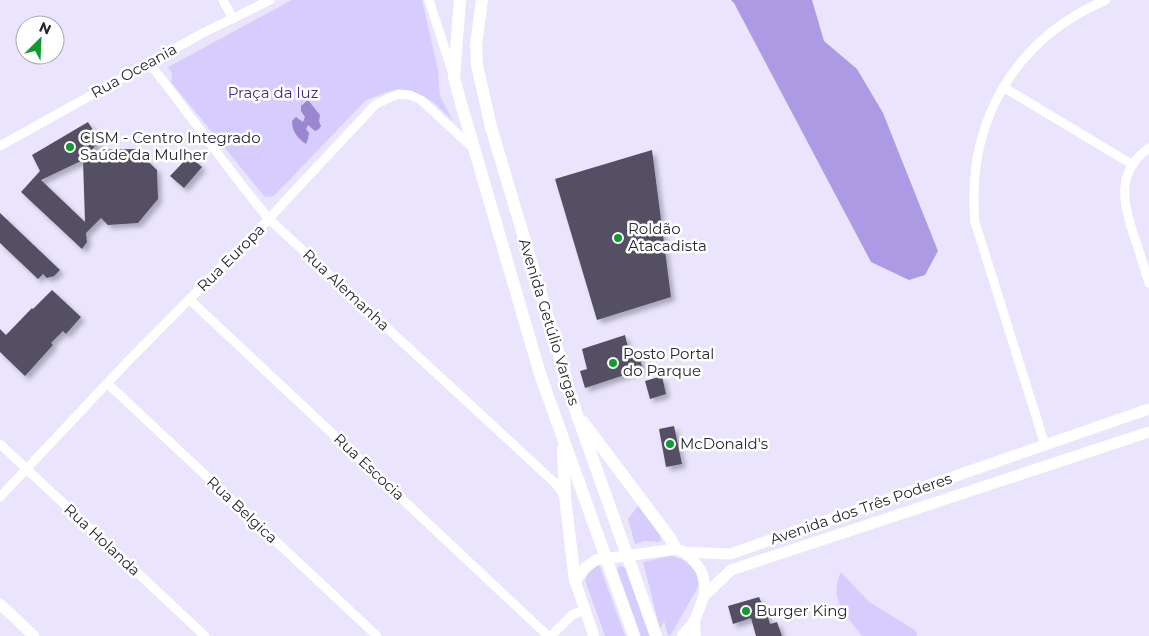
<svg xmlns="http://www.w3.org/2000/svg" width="1149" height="636" font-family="Montserrat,sans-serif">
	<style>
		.green { fill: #d7ccfe }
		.forest { fill: #ad9ae5 }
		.water { fill: #9a87d0 }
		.building { fill: #544f63; fill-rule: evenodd; filter: url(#shadow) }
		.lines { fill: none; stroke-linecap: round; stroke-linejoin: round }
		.minor { stroke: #fff; stroke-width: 9 }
		.tertiary { stroke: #fff; stroke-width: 11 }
		.secondary { stroke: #fff; stroke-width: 12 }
		.poi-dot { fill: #129a30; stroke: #fff; stroke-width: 2 }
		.labels { text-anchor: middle; stroke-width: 5; stroke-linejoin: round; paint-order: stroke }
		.street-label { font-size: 15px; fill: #292730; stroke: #fff }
		.park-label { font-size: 15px; fill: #492a80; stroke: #fff }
		.poi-label { font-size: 15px; fill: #292730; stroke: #fff; text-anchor: start }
	</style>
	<defs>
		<filter id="shadow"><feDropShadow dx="4" dy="4" stdDeviation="2.5" flood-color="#0004"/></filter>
	</defs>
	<rect width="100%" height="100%" fill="#eae5fd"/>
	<path class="green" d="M292,0H422L438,70L440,96L453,121L433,102L421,95L406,90L390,91L366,100L274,196L265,197L171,82L172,73L168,67Z
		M638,506L661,537L660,542L644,541L635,544L628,519Z
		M671,556C687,560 698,566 699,585L670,636L668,635L664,621L660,629L643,562Z
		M599,564L625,636H605L585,580L588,573Z
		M620,566L626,568L651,636H641L617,569Z
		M841,572L868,601L916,631L917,636H862C846,615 828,599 841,572Z"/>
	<path class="forest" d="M731,0H812L824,41L857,69L883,113L938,251L925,275L909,280L871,262L734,3Z"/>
	<path class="water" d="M308,100L320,115L319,121L321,126L319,129L315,131L308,125L306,129L309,133L308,139L306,144C297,138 292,131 292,121L296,117L303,122L305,117L301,111V106Z"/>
	<path class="building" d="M88,122L99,140L92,150L135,149L157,170L158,199L138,223L108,225L101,218L86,233L87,242L82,249L21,192L40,171L32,155ZM83,160L85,222L41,180Z
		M652,150L671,297L597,320L555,179Z
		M189,156L202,167L184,188L170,176Z
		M0,213L60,270L54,276L47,278L43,274L38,279L0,243Z
		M52,290L81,317L66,334L63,331L51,343L53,345L25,376L0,352V329L6,335L32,308L33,309Z
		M625,335L630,356L638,354L643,369L585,388L580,371L587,369L582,349Z
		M662,376L666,394L650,399L645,381Z
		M674,426L682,464L666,467L659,429Z
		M759,597L762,604H764L770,624L777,622L782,636H756L751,618L733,624L728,606Z"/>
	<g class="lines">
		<path class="minor" d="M223,0L233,19
			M429,0L452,71
			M149,63C190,114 227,169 269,219L555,483L565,496
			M1003,87L1133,165
			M0,146L203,33L270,0
			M1149,148C1114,173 1124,205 1135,239C1140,253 1144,268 1149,283
			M189,299L548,636
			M108,384L377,636
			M0,444L205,636
			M1045,445L975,222C966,123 1014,39 1106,0
			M0,497L130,359L269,219L287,199L376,104L398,94L410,95L421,100L474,149
			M551,636L572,615L584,610"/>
		<path class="tertiary" d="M684,552C701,567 706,573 704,596
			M0,604L34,636
			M594,636L575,581L586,567L596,560L676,549L684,552L730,554L1149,409
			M682,636L694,622L704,596L731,570L1149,432"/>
		<path class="secondary" d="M460,0L454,77L460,100L540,374L634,636
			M482,0L476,46L477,65L491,127L576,412L656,636
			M583,422L670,538L676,549
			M563,449L565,497L575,581
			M694,622L695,636"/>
	</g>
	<g class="poi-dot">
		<circle cx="70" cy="147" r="5"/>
		<circle cx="618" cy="238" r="5"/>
		<circle cx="613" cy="363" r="5"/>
		<circle cx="670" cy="444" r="5"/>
		<circle cx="746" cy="611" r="5"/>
	</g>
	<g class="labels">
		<g class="street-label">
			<text transform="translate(134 71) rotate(-29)" y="5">Rua Oceania</text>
			<text transform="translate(231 258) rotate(-45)" y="5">Rua Europa</text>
			<text transform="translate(346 290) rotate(43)" y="5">Rua Alemanha</text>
			<text transform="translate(549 322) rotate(73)" y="5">Avenida Getúlio Vargas</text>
			<text transform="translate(369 467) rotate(43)" y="5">Rua Escocia</text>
			<text transform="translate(861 509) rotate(-19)" y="5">Avenida dos Três Poderes</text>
			<text transform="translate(242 510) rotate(43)" y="5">Rua Belgica</text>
			<text transform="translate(102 540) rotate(43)" y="5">Rua Holanda</text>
		</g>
		<g class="park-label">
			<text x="273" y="98">Praça da luz</text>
		</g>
		<g class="poi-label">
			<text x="80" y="143">CISM - Centro Integrado<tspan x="80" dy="17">Saúde da Mulher</tspan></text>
			<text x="628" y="234">Roldão<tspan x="628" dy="17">Atacadista</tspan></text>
			<text x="623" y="359">Posto Portal<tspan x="623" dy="17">do Parque</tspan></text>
			<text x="680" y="449">McDonald's</text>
			<text x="756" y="616">Burger King</text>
		</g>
	</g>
	<g transform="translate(40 40) rotate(24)"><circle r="24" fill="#ffffff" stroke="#a9a9ac"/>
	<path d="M0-4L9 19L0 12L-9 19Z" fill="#129a30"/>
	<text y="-8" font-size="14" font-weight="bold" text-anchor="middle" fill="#292730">N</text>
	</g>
</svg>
